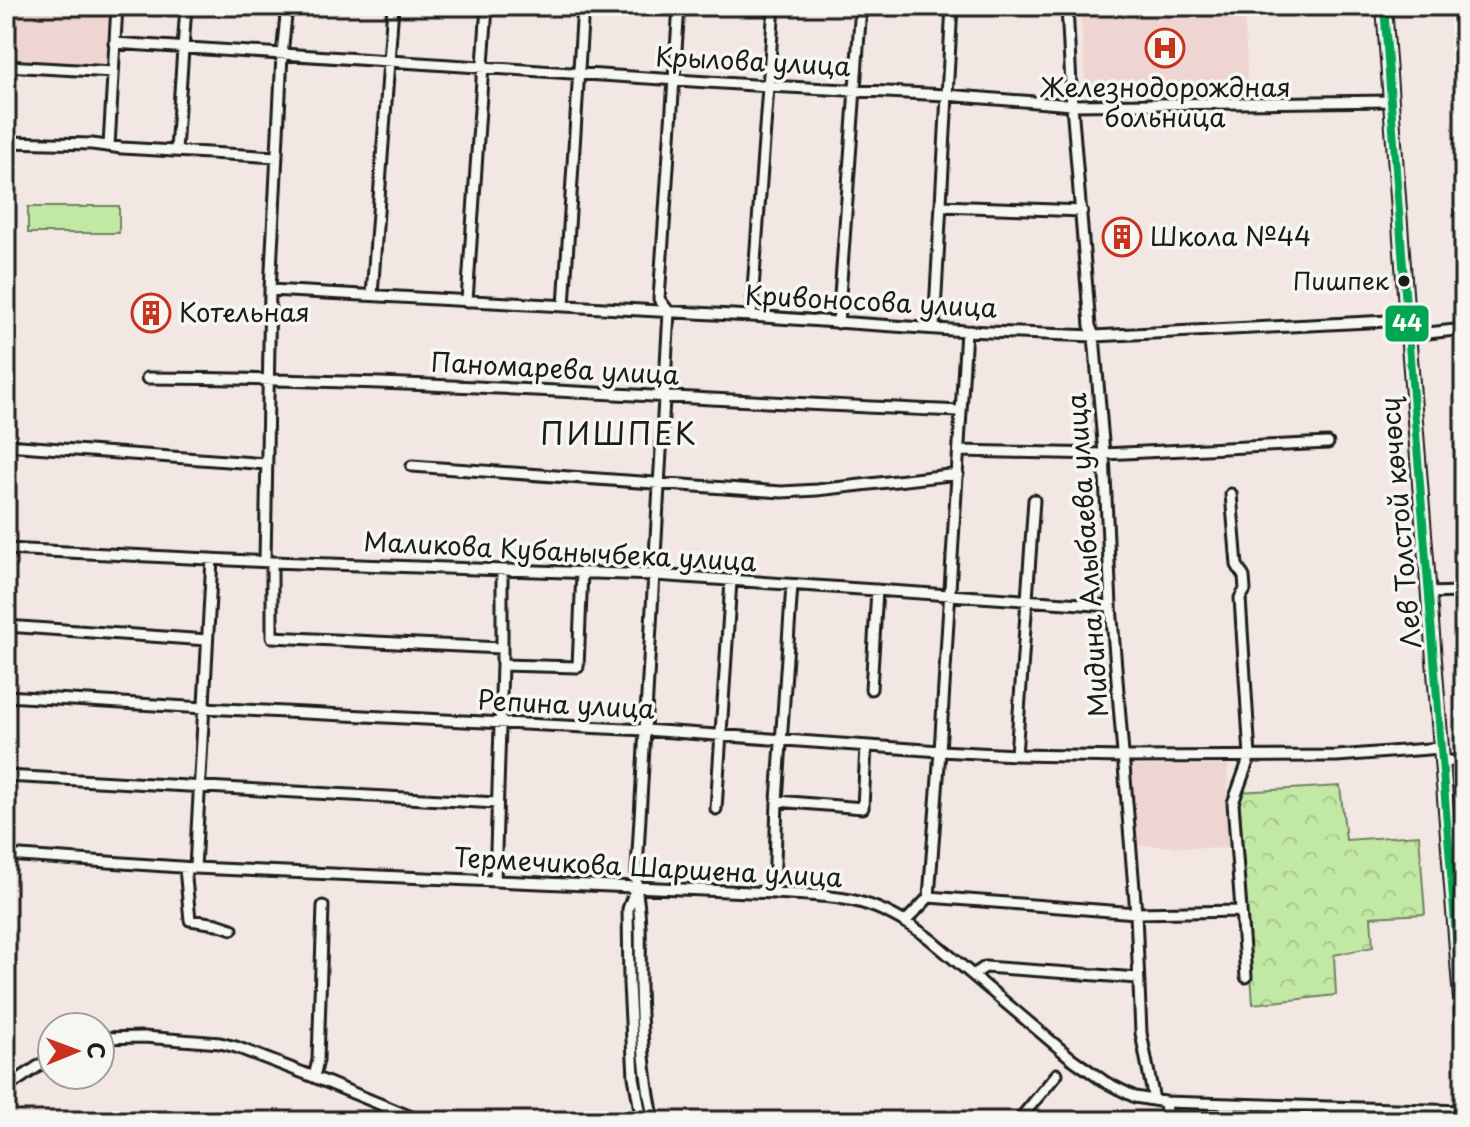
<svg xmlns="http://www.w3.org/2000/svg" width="1470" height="1127" font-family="'Playpen Sans',sans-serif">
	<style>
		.built { fill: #efd5d1 }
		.forest { fill: url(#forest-crowns); stroke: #6f8260; stroke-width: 2 }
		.garden { fill: #c2e9a4; stroke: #6f8260; stroke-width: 2 }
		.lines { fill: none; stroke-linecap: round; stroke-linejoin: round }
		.minor-casing { stroke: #1c1c1c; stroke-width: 15 }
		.major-casing { stroke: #1c1c1c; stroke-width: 18 }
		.minor { stroke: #f6f6f2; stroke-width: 9 }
		.major { stroke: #f9e096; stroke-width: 12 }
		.bus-1-casing { stroke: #f6f6f2; stroke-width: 14 }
		.bus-1 { stroke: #00a651; stroke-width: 8 }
		.bus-dot { fill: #1c1c1c; stroke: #f6f6f2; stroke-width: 3 }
		.labels { text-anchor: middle; stroke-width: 7; stroke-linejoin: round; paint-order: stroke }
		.bus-label { font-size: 24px; fill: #1c1c1c; stroke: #f6f6f2; text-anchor: end }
		.street-label { font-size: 26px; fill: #1c1c1c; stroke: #f6f6f2 }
		.poi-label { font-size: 26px; fill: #1c1c1c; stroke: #f6f6f2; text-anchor: start }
		.quarter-label { font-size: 30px; letter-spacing: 2px; fill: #1c1c1c; stroke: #f6f6f2 }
		.line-badge { stroke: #f6f6f2; stroke-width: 3 }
		.badge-label { font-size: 22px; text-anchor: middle; font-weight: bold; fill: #fff }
	</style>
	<defs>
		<pattern id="forest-crowns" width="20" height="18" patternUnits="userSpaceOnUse" patternTransform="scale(2)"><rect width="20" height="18" fill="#c2e9a4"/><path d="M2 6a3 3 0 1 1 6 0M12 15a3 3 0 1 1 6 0" fill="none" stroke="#a6c78d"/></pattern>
	</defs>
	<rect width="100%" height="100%" fill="#f3e7e3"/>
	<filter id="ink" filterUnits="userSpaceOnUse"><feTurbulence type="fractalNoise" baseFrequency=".0125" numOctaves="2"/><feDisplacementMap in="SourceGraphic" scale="16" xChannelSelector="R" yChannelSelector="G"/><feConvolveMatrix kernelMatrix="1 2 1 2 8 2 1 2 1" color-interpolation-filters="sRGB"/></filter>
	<g filter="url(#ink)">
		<path class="built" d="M6,6H109L105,68L6,62Z
			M1080,6H1244L1248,91L1086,97Z
			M1228,765L1227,800L1230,849L1136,845L1130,766Z"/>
		<path class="forest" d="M1340,786L1346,840L1419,835L1425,914L1371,917L1373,947L1334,955L1336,995L1253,1004L1239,792Z"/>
		<path class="garden" d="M88,206H119V233H28V207H87Z"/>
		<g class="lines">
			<defs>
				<path id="minor" d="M1067,6L1072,105L1090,326L1094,336L1104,454L1111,606L1136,913L1141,1033L1154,1100
					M114,43L768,86L946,95L1072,105L1391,101
					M6,66L113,72
					M6,142L92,144L122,148L277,157
					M109,146L117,6
					M176,150L186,6
					M941,206L1082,211
					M270,290L751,316L966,331L1094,336L1407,320L1419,334L1464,329
					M372,295L393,6
					M467,301L487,6
					M564,306L583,6
					M751,316L774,6
					M838,323L861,6
					M934,329L952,6
					M147,378C418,379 689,400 960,411
					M6,445L267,464
					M959,451L1104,454L1328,443
					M412,466L782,492L817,490L958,474
					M1231,494L1237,565L1244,577L1245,590L1240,598L1250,756L1233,803L1246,977
					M6,549L272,562L655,575L1111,606
					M265,561L270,290L282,55L287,6
					M272,562V637L501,648
					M1429,593L1460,592L1464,593
					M6,626L207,640
					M502,665L578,667L582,572
					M871,689L877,590
					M6,696L204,708L645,730L940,751L1016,755L1124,757L1337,756L1441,748
					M1016,755L1034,500
					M1442,762L1464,760
					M6,776L497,803
					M777,801L863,808L866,746
					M716,809L731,581
					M1448,832L1464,831
					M6,855L195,868L774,893C842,897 873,896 930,939L1071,1058L1105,1082L1135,1097L1165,1102L1464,1111
					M185,868L190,920L217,924L232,929
					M195,868L212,559
					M495,881L502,665V570
					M635,890L628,909L629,984L634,1077L642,1121
					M774,893L777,801L792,585
					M929,897L940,751L966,331
					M906,921L929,897L1136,913L1240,911
					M973,975L985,967L1138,978
					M100,1038L144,1037L220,1043L236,1047L314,1077L421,1121
					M314,1077L318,1060L323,906
					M6,1088L52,1057
					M1165,1102L1167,1121
					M654,1121C644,1076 641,1032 640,986C640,953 642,920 636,887L669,312L659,299L679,6
					M1018,1121L1057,1074"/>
				<path id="major" d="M1384,6L1407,320L1464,1037"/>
			</defs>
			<use href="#minor" class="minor-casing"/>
			<use href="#major" class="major-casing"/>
			<use href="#minor" class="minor"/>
			<use href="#major" class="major"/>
			<defs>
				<path id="bus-1" d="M1384,6L1407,320L1464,1037"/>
			</defs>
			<use href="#bus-1" class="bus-1-casing"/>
			<use href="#bus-1" class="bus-1"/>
		</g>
	</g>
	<defs>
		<symbol id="hospital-ring" viewBox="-11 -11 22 22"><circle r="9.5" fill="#f6f6f2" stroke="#c8321e" stroke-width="1.5"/><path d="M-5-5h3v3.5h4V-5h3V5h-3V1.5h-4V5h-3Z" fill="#c8321e"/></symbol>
		<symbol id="building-ring" viewBox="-11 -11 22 22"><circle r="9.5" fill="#f6f6f2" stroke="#c8321e" stroke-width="1.5"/><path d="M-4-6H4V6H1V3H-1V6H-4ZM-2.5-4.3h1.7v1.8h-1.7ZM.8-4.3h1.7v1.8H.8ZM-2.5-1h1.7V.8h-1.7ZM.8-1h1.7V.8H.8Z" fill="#c8321e"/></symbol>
	</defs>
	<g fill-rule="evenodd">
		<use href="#hospital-ring" x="1143" y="26" width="44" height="44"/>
		<use href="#building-ring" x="1100" y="215" width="44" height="44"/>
		<use href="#building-ring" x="129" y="291" width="44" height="44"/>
	</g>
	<circle class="bus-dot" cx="1404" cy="281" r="7"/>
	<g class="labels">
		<g class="bus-label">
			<text x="1389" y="290">Пишпек</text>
		</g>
		<g class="street-label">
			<text transform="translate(753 62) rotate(3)" y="9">Крылова улица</text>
			<text transform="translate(871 302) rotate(3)" y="9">Кривоносова улица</text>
			<text transform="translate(555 369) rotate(3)" y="9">Паномарева улица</text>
			<text transform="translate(1401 523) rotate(-95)" y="9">Лев Толстой көчөсү</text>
			<text transform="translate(560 552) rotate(3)" y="9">Маликова Кубанычбека улица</text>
			<text transform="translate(1088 555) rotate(-94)" y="9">Мидина Алыбаева улица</text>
			<text transform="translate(566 705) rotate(3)" y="9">Репина улица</text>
			<text transform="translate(648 868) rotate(3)" y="9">Термечикова Шаршена улица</text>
		</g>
		<g class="poi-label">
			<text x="1165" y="97" text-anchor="middle">Железнодорождная<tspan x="1165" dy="30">больница</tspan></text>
			<text x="1150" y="246">Школа №44</text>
			<text x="179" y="322">Котельная</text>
		</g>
		<g class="quarter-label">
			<text x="619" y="445">ПИШПЕК</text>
		</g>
	</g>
	<rect class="line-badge" x="1384" y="304" width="46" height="39" rx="8" fill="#00a651"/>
	<g class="badge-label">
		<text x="1407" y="331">44</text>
	</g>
	<rect width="1470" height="1127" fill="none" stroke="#f6f6f2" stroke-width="32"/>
	<rect x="16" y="16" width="1438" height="1095" fill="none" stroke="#1c1c1c" stroke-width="3" filter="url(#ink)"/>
	<g transform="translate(76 1051) rotate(89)"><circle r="38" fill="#f6f6f2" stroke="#9f9f9c" stroke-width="2"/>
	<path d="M0-6L14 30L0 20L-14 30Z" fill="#c8321e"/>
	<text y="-12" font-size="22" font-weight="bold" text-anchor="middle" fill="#1c1c1c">С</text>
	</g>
</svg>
